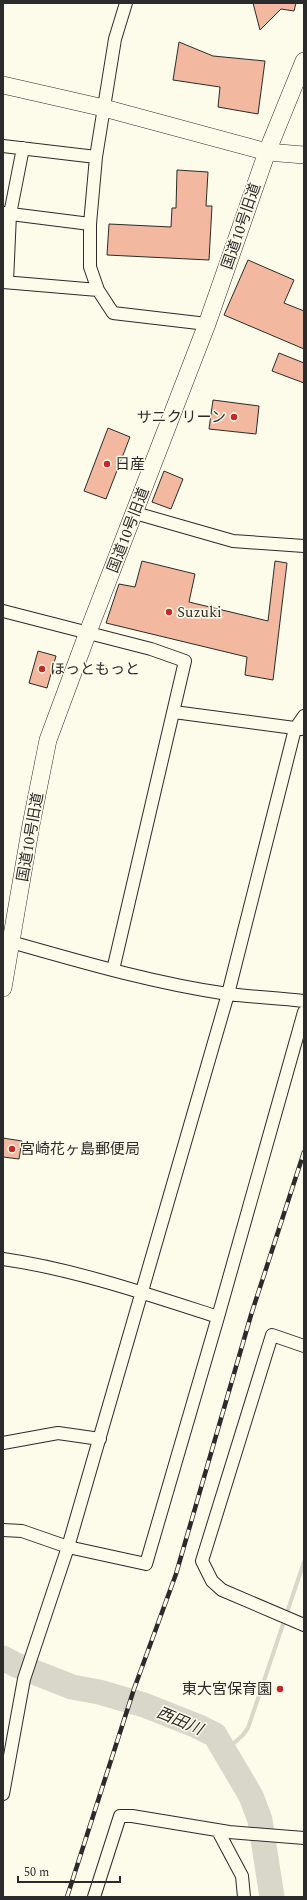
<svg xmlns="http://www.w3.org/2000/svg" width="307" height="1900" font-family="Spectral,'Noto Sans JP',serif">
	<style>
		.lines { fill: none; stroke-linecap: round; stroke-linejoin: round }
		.stream { stroke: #d8d7c9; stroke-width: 4 }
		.river { stroke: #d8d7c9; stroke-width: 25 }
		.building { fill: #f2b8a0; stroke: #2b2b2b }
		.street-casing { stroke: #2b2b2b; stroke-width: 14 }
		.secondary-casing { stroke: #2b2b2b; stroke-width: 18 }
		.street { stroke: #fdfbea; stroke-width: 12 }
		.secondary { stroke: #fdfbea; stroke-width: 17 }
		.rail-casing { stroke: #2b2b2b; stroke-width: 4.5 }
		.rail { stroke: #fdfbea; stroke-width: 3; stroke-dasharray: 9; stroke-linecap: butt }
		.poi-dot { fill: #c62828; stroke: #fdfbea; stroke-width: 1.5 }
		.labels { text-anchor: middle; stroke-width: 3; stroke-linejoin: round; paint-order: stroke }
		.street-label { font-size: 15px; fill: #2b2b2b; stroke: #fdfbea }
		.poi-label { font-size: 15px; fill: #2b2b2b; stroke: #fdfbea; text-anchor: start }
		.water-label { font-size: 16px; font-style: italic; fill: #2b2b2b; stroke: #fdfbea }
	</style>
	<rect width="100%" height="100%" fill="#fdfbea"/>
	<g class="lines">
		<path class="stream" d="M224,1752L243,1735L248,1728L304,1562"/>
		<path class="river" d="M3,1658L16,1665L72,1687L99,1692L144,1705L197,1726L215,1735L251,1796L260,1820L272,1897"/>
	</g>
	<path class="building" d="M253,3H296L294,11L281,9L260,30Z
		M179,42L213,56L265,61L258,114L218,107L220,87L173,80Z
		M177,170L208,172L206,206H212L209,260L107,255L109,224L171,227L172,208H176Z
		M248,260L294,280L284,303L304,311V349L224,315Z
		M279,353L304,363V383L272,371Z
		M213,400L259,406L256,434L209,429Z
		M108,428L130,437L106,499L84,491Z
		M164,471L183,479L171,509L152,502Z
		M142,561L195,574L189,602L268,621L275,561L287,563L273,680L245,675L247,657L106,623L119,584L135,587Z
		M38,651L56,656L47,688L29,683Z
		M3,1138L22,1141L19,1159L3,1157Z"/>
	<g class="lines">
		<defs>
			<path id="street" d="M126,3L115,39L96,157L90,224V267L98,290L113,313L207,324
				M3,146L96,157
				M3,213L90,224
				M3,282L98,290
				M7,282L10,214L23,148
				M135,513L233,541L304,546
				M3,611L151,649L185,661L113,970
				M174,712L302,729
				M4,940C78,961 152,983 228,994C253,997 279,998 304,1001
				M3,1259C74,1269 150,1295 218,1317
				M304,1346L272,1335L202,1561L212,1581L222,1590L304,1625
				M3,1443L58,1433L100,1439
				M3,1530L22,1531L68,1547L146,1564L218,1317L304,1012
				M3,1794L24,1679L68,1547L228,994L295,729L304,716
				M218,1831L242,1876L244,1897
				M94,1897L120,1816H132L229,1832L304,1838"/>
			<path id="secondary" d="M3,85L104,108L267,152L304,155
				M3,988L31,825L48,740L88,632L207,324L267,152L304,61"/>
		</defs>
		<use href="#street" class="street-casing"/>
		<use href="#secondary" class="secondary-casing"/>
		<use href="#street" class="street"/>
		<use href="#secondary" class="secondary"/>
		<defs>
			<path id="rail" d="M67,1897L134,1689L176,1574L251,1315L304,1152"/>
		</defs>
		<use href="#rail" class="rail-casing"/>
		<use href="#rail" class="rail"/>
	</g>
	<g class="poi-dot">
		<circle cx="234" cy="417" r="4"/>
		<circle cx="107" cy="464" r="4"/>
		<circle cx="169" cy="612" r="4"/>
		<circle cx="42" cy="669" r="4"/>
		<circle cx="12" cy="1149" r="4"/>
		<circle cx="280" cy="1689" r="4"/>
	</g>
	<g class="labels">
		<g class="street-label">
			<text transform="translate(241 226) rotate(-71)" y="5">国道10号旧道</text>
			<text transform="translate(128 530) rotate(-69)" y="5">国道10号旧道</text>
			<text transform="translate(30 837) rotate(-80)" y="5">国道10号旧道</text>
		</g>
		<g class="poi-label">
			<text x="226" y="422" text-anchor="end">サニクリーン</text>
			<text x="115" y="469">日産</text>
			<text x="177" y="617">Suzuki</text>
			<text x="50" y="674">ほっともっと</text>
			<text x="20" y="1154">宮崎花ヶ島郵便局</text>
			<text x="272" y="1694" text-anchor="end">東大宮保育園</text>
		</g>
		<g class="water-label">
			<text transform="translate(180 1720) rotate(23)" y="6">西田川</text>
		</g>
	</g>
	<rect width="307" height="1900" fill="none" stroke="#2b2b2b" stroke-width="8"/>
	<path d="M18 1876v6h102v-6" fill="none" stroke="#2b2b2b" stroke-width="2"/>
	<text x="24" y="1876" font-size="12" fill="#2b2b2b" stroke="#fdfbea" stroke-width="3" paint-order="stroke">50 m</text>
</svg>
